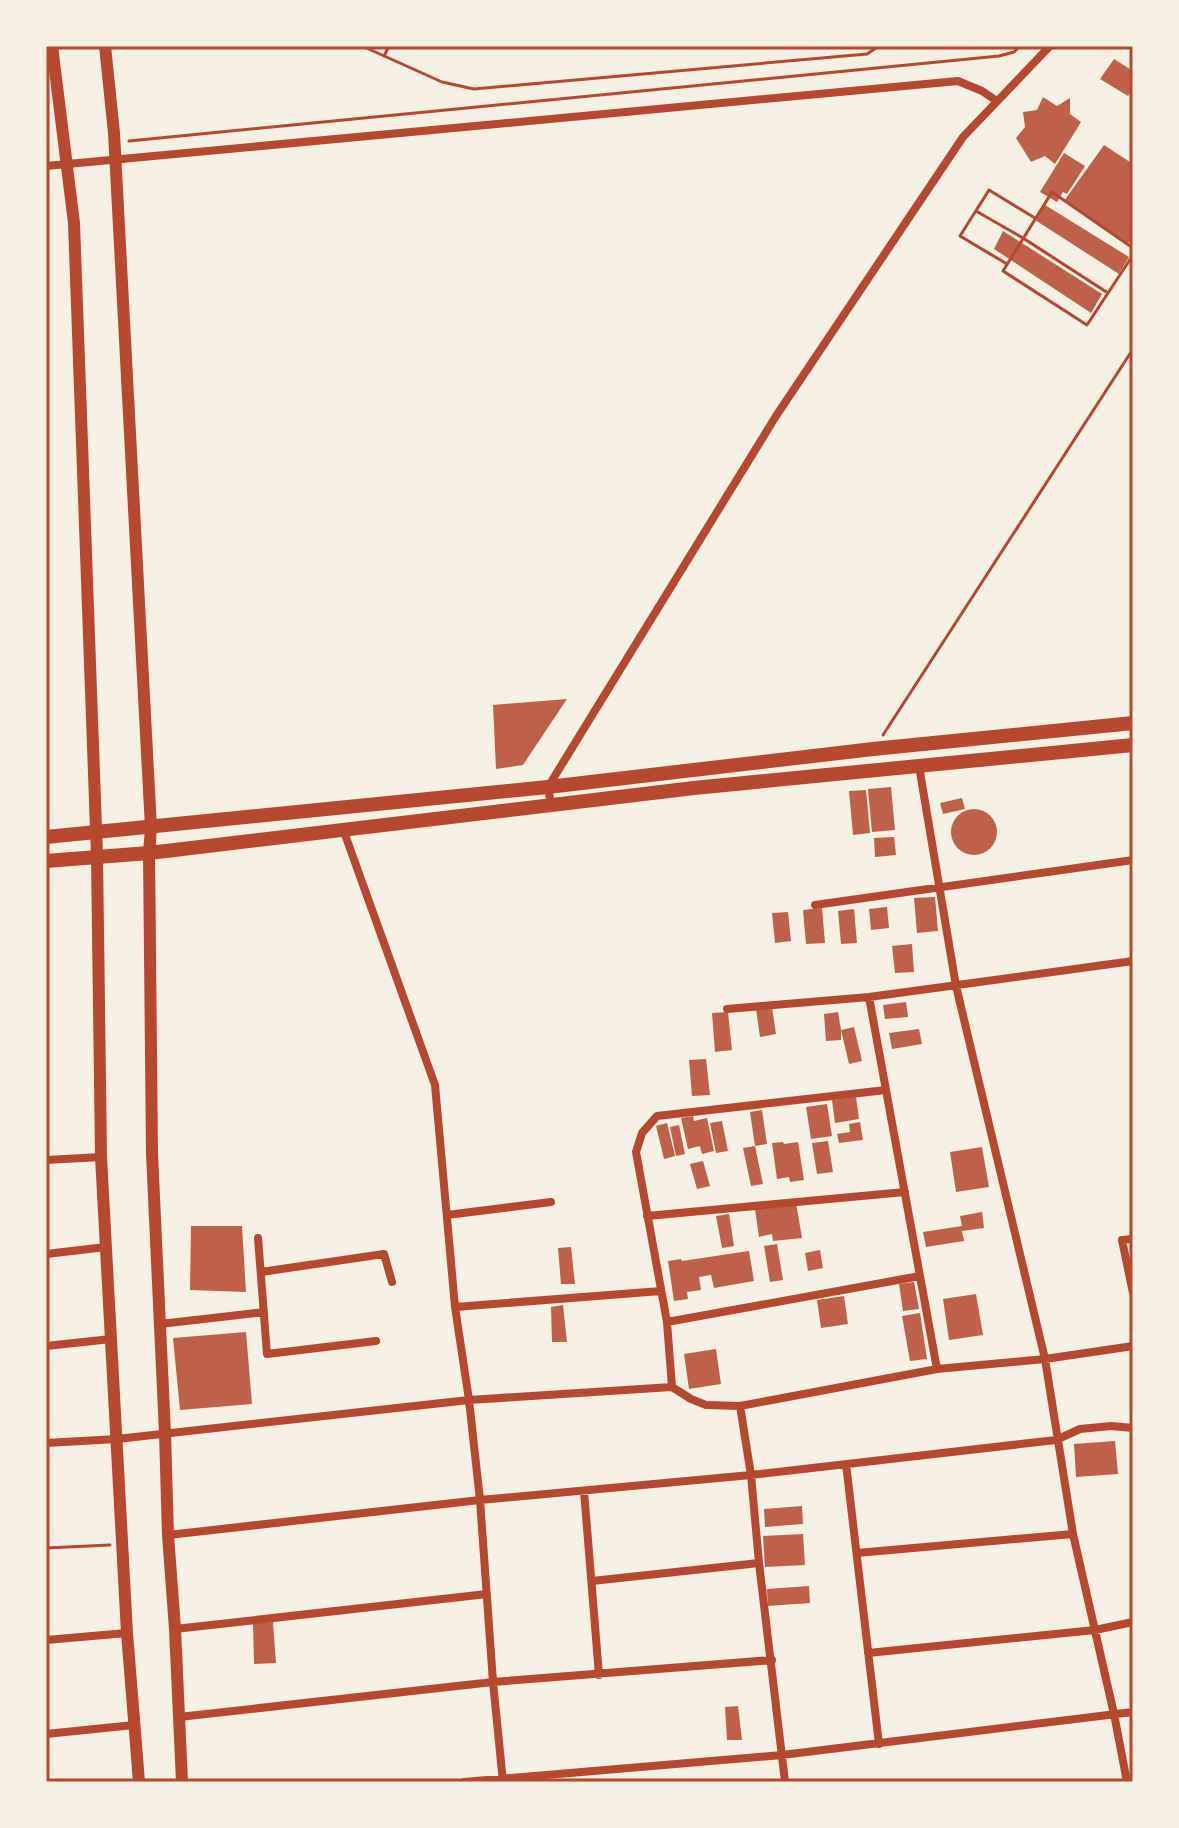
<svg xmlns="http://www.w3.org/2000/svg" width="1179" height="1828" font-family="Cabin,sans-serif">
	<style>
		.building { fill: #bf614a }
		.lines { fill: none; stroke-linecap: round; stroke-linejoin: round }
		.path { stroke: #b5482f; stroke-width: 3 }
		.minor { stroke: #b5482f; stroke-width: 8 }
		.tertiary { stroke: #b5482f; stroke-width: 12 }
		.secondary { stroke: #b5482f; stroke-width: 14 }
		.neatline { fill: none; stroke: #b5482f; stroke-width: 3 }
	</style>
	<rect width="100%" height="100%" fill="#f6efe4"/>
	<path class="building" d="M1114,59L1133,71V89L1128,96L1100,79Z
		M1043,97L1057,106L1070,98V114L1081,122L1055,164L1045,156L1031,162L1016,138L1025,127L1023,112L1037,110Z
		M1104,145L1133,164V237L1127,245L1064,201Z
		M1064,153L1085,166L1067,194L1063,192L1057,202L1040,192Z
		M1045,205L1129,257L1119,274L1035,220Z
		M1003,231L1102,294L1091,313L994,249Z
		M567,699L523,765L496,769L493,705Z
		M891,787L895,830L872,832L868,789Z
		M866,790L870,833L853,835L849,791Z
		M962,798L965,809L943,814L940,803Z
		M951 832a23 23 0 1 1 46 0a23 23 0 1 1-46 0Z
		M894,837L896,855L875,857L874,838Z
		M935,897L938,931L917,933L914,898Z
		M887,907L889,928L871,930L869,909Z
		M822,908L825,943L806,944L803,910Z
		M854,909L857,943L841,944L838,911Z
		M788,912L791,941L775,943L772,913Z
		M912,944L914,972L895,973L892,946Z
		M906,1002L908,1017L885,1019L883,1005Z
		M772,1007L776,1034L760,1037L756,1009Z
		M728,1012L732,1050L715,1052L712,1013Z
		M838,1012L841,1030L854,1027L862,1061L849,1064L841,1030V1040L826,1041L824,1014Z
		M919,1029L922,1044L892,1049L889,1033Z
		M706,1059L710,1095L692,1096L689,1060Z
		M856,1097L859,1119L835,1123L832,1100Z
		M827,1104L832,1136L811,1139L806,1107Z
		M762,1110L767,1144L755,1146L750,1112Z
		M693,1116L694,1121L707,1118L714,1151L702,1154L700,1146L688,1149L681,1118Z
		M722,1121L728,1151L716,1153L710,1123Z
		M860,1122L863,1140L839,1143L837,1134L850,1132L849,1124Z
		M667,1123L675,1156L664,1159L656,1126Z
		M679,1125L685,1154L676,1156L670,1127Z
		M828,1141L833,1172L817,1174L812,1143Z
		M783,1142L784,1144L798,1142L804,1180L790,1182L789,1177L777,1179L772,1143Z
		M755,1146L763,1184L751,1186L743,1148Z
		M982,1147L989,1187L956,1192L950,1152Z
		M703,1161L710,1186L697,1189L690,1164Z
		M796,1203L802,1238L773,1241L772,1234L759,1237L755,1209Z
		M982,1212L984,1228L962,1231L964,1241L926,1247L923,1232L962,1226L960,1216Z
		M729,1214L734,1246L722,1248L716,1216Z
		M191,1226H242L246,1292L190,1290Z
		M777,1244L783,1280L770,1282L764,1246Z
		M571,1247L575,1284H561L558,1248Z
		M820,1250L823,1268L808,1271L805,1253Z
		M749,1251L754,1281L714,1288L711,1275L699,1277L701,1290L687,1292L688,1299L674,1301L668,1261L681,1259L682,1261Z
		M914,1282L919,1309L903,1311L899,1284Z
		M976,1294L983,1335L949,1340L943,1299Z
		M844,1296L848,1324L821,1328L817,1300Z
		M563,1305L567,1342H552L551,1307Z
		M920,1313L927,1359L910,1361L902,1316Z
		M246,1332L252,1404L180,1410L173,1338Z
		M716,1349L721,1384L689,1389L684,1354Z
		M1115,1441L1118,1474L1076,1477L1074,1444Z
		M802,1506L803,1524L765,1527L764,1509Z
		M803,1534L805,1565L765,1567L763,1536Z
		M809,1586L810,1603L768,1606L767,1589Z
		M273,1622L276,1663L254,1664L253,1623Z
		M738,1706L742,1740H727L725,1707Z"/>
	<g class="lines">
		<path class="path" d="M362,46L442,82L474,89L867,54L879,46
			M384,56L389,46
			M129,141L999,56L1014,52L1020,46
			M976,211L1023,238L1108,293
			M1133,248L1052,192L1003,271L1087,325L1133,255
			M1007,264L960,236L989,190L1035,218
			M883,735L1133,349
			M46,1548L110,1545"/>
		<path class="minor" d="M46,166L958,81L982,91L997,101
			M919,766L956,986L1045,1359L1073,1534L1114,1714L1127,1782
			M551,805L548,787L776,416L963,137L1050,46
			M343,829L435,1085L455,1307L469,1400L480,1500L493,1682L503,1782
			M815,905L1133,860
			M869,997L937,1369
			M727,1009L869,997L1133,961
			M46,1160L101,1157
			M447,1215L551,1202
			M647,1216L905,1192
			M258,1238L267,1354L376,1341
			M1133,1239L1122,1240L1133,1293
			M46,1254L106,1247
			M261,1272L384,1254L392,1282
			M455,1307L661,1291
			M667,1322L920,1276
			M160,1324L264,1312
			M46,1346L111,1339
			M672,1387L667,1322L636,1152L642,1133L657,1116L886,1090
			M740,1406L751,1475L759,1563L785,1782
			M46,1443L117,1439L469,1400L672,1387L691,1399L706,1405L740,1406L937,1369L1045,1359L1133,1346
			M846,1464L879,1744
			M584,1491L599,1675
			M168,1535L480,1500L751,1475L1056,1440L1080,1429L1111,1426L1133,1428
			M857,1553L1073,1534
			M592,1581L759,1563
			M175,1629L487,1594
			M46,1640L127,1633
			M868,1653L1095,1630L1133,1622
			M179,1717L493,1682L772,1660
			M46,1734L134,1725
			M464,1782L782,1755L1133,1712"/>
		<path class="tertiary" d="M52,46L74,223L97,856L101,1157L127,1633L139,1782
			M105,46L114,133L151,828L149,853L152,1154L165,1433L168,1535L175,1629L182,1782"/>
		<path class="secondary" d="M46,837L548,787L873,749L1133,723
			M46,861L149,853L694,788L1133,745"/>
	</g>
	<rect width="1179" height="1828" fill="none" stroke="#f6efe4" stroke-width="96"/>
	<rect x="48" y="48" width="1083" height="1732" class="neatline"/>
</svg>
